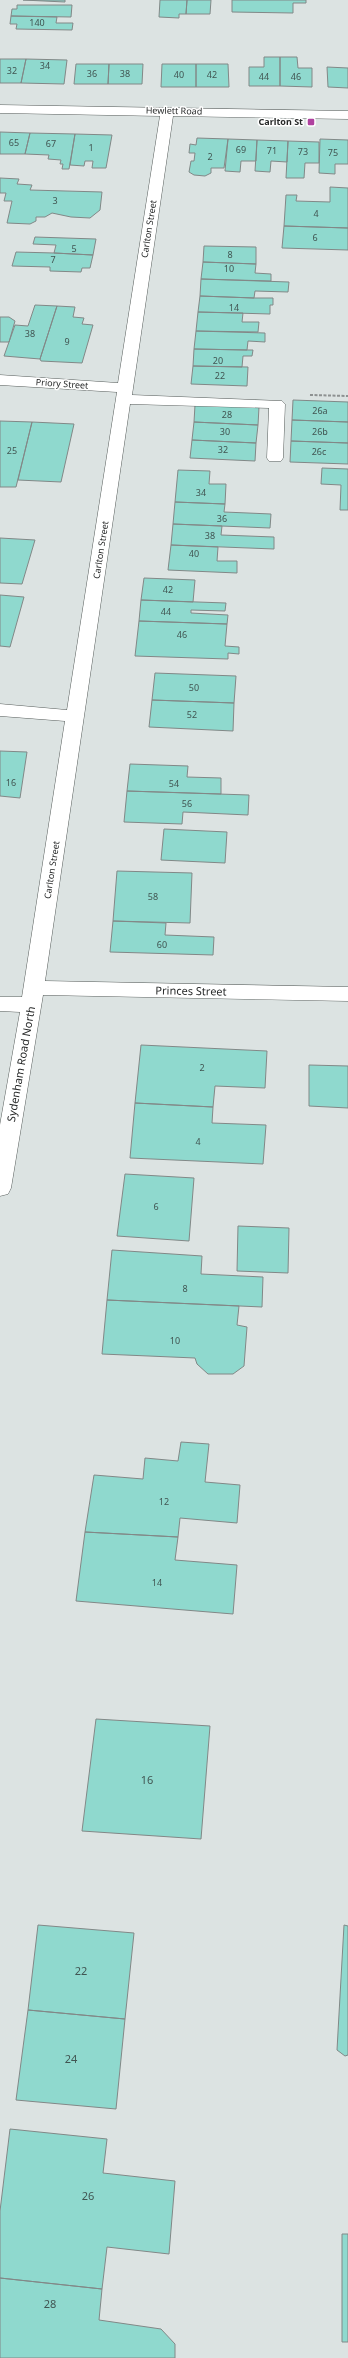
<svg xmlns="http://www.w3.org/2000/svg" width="348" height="2358" font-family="'Noto Sans',sans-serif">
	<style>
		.building { fill: #8fd9ce; stroke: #828887 }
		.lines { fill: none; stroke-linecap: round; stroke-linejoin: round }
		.minor-casing { stroke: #575d5b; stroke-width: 1 }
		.path { stroke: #8d9191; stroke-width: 2; stroke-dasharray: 3 1.5; stroke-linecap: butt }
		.minor { fill: #fff; fill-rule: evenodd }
		.poi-dot { fill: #af419f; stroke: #fff; stroke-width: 1.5 }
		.labels { text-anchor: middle; stroke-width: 3; stroke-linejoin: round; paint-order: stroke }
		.number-label { font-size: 9px; fill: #415552 }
		.far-street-label { font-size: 9px; fill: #272929; stroke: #fff }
		.far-poi-label { font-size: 9px; font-weight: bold; fill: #272929; stroke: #fff; text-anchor: end }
		.street-label { font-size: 11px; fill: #272929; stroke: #fff }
		.near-number-label { font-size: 11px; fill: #415552 }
	</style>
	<rect width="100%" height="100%" fill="#dce3e2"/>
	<path class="building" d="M23,0H65V2Z
		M160,0H187L186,14H179V18L159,17Z
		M187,0H211L210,14H186Z
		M232,0H306V3H293V13L232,12Z
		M17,5H72L71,17L11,16L12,9H17Z
		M11,16L57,17L56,23H73L72,30L16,29L17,24H10Z
		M264,57H280V86H249V67H264Z
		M280,57H297L298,68H312V87L280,86Z
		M0,59H26L21,83H0Z
		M26,59L67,60L64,84L21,83Z
		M76,64H109L108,84H74Z
		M109,64H143L142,84H108Z
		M162,64H196V87H161Z
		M196,64H228L229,87H196Z
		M327,67L348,68V88L328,87Z
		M0,132L30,133L25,154H0Z
		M30,133L75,134L69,169H62L63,164H60L61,160L48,159L49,155L25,154Z
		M75,134L112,135L106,168H92L93,161H85L84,166L70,165Z
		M197,138L228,139L224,168H211V173L205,176L194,175L189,172L191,161H194L195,153H189L190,144L196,145Z
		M228,139L257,140L256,161H241L240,172L225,171Z
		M320,139L348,140V164H335V174L319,173Z
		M257,140L288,141L287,162L271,161L270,172L255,171Z
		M288,141L319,142V163H305L304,178H286Z
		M0,178L19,179L17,184L32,185L30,190L102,192L100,210L90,218L71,217L52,213L45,217H36V221L30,224L7,223L12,201H4L6,193H0Z
		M330,187L348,188V228L284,226L286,195H297L296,201L330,202Z
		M284,226L348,228V250L282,248Z
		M35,237L96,239L93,255L54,253L56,245L33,244Z
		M204,246L256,247V264L203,262Z
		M16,252L54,253L93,255L90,268H82L81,272L50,271V267L12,266Z
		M203,262L256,264L255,273L271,274V281L201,279Z
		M201,279L289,282L288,292L255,291L254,298L200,296Z
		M200,296L254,298H273V305H270V314L198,312Z
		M35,305L57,306L40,359L4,356L15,325L28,326Z
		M57,306L75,307L73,317L84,318L82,324L93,325L82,363L41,361L40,359Z
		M198,312L243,313L242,322H259L258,332L196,331Z
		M0,317H9L15,321L9,342H0Z
		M196,331L265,333V342L248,341L247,350L194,349Z
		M194,349L247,350H253L252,356H243L242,367L193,366Z
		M193,366L248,367L247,386L191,384Z
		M293,400L348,402V422L292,420Z
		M195,405L259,407L258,425L194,422Z
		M292,420L348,422V443L291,441Z
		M0,421L32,422L16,487H0Z
		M32,422L74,424L61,482L18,480Z
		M194,422L258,425L256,443L192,440Z
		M192,440L256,443L255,461L190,458Z
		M291,441L348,443V464L290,462Z
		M322,468L348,469V510H340L341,485L321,484Z
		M178,470L210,471L209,484H226L225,504L175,502Z
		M175,502L225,504L224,512L271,514L270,528L173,524Z
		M173,524L222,526L221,535L274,537V549L171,545Z
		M0,538L35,540L22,584L0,583Z
		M171,545L218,547L217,561H237V573L168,570Z
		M144,578L195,580L193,602L141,600Z
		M0,595L24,597L10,647L0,646Z
		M141,600L226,603L225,611L191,610V613L228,615L227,624L139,621Z
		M139,621L227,624L225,646L239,647V654L228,653V659L135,656Z
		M155,673L236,676L234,703L152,700Z
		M152,700L234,703L233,731L149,727Z
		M0,751L27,752L20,798L0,796Z
		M130,764L188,766L187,777L221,778V794L127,791Z
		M127,791L249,795L248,815L183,812L182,824L124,822Z
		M164,829L227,832L225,863L161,860Z
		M117,871L192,873L190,923L113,921Z
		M113,921L166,923L165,935L214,937L213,955L110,952Z
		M141,1045L267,1051L265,1088L215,1086L213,1107L135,1103Z
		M309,1065L348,1066V1108L309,1106Z
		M135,1103L213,1107L212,1123L266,1125L263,1164L130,1158Z
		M125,1174L194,1178L189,1241L117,1236Z
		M238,1226L289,1228L288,1273L237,1271Z
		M112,1250L202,1256L201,1274L263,1277L262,1307L107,1300Z
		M107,1300L239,1306L237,1325L247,1327L244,1366L233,1374H208L197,1364L195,1358L102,1354Z
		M181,1442L209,1444L205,1482L240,1485L237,1523L180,1518L178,1537L85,1532L94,1475L143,1479L145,1458L178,1461Z
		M85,1532L178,1537L175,1560L237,1565L233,1614L76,1601Z
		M96,1719L210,1726L201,1839L82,1831Z
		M38,1925L134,1933L125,2019L28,2010Z
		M344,1925L348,1926V2055L345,2056L337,2050Z
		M28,2010L125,2019L116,2109L16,2100Z
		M10,2129L107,2139L103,2173L175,2181L169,2254L107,2247L102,2289L0,2278V2211Z
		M342,2234H348V2342H342Z
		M0,2278L102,2289L99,2320L161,2329L175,2344V2358H0Z"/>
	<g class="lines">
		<defs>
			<path id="minor" d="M0,105L348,111V119L173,116L132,395L282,401L285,404L283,458L281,461H269L267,458L269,408L130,404L45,981L348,987V1001L43,995L11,1188L8,1194L0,1196V1125L20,1012L0,1011V997H22L65,721L0,716V704L67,710L117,392L0,385V375L118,383L160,116L0,113Z"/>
		</defs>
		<use href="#minor" class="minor-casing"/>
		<path class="path" d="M310,395L348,396"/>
		<use href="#minor" class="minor"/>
	</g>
	<rect class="poi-dot" x="307" y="118" width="8" height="8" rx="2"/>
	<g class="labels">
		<g class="number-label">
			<text x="37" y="26">140</text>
			<text x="45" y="69">34</text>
			<text x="12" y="74">32</text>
			<text x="92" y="77">36</text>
			<text x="125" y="77">38</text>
			<text x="179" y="78">40</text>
			<text x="212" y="78">42</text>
			<text x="264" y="80">44</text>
			<text x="296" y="80">46</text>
			<text x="14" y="146">65</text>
			<text x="51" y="147">67</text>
			<text x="91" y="151">1</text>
			<text x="241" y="153">69</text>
			<text x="272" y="154">71</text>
			<text x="303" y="155">73</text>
			<text x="333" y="156">75</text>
			<text x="210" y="160">2</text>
			<text x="55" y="204">3</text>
			<text x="316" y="217">4</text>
			<text x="315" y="241">6</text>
			<text x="74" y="252">5</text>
			<text x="230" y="258">8</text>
			<text x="53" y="263">7</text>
			<text x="229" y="272">10</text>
			<text x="234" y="311">14</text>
			<text x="30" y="337">38</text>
			<text x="67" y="345">9</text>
			<text x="218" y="364">20</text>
			<text x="220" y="379">22</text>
			<text x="320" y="414">26a</text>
			<text x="227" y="418">28</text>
			<text x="225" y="435">30</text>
			<text x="320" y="435">26b</text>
			<text x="223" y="453">32</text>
			<text x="12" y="454">25</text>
			<text x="319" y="455">26c</text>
			<text x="201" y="496">34</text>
			<text x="222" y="522">36</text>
			<text x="210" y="539">38</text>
			<text x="194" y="557">40</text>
			<text x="168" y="593">42</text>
			<text x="166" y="615">44</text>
			<text x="182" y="638">46</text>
			<text x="194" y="691">50</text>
			<text x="192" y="718">52</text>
			<text x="11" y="786">16</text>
			<text x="174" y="787">54</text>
			<text x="187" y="807">56</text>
			<text x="153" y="900">58</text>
			<text x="162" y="948">60</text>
			<text x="202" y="1071">2</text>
			<text x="198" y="1145">4</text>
			<text x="156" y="1210">6</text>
			<text x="185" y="1292">8</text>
			<text x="175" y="1344">10</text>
			<text x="164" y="1505">12</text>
			<text x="157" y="1586">14</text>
		</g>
		<g class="far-street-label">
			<text transform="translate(174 111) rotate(1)" y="3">Hewlett Road</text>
			<text transform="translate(149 229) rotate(-81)" y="3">Carlton Street</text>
			<text transform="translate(62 384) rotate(4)" y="3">Priory Street</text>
			<text transform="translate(101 550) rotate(-81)" y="3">Carlton Street</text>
			<text transform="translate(52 870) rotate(-81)" y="3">Carlton Street</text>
		</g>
		<g class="far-poi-label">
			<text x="303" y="125">Carlton St</text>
		</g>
		<g class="street-label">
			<text transform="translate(191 991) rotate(1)" y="4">Princes Street</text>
			<text transform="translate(21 1064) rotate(-80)" y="4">Sydenham Road North</text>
		</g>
		<g class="near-number-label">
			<text x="147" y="1784">16</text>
			<text x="81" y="1975">22</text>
			<text x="71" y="2063">24</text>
			<text x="88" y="2200">26</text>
			<text x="50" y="2308">28</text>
		</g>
	</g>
</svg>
